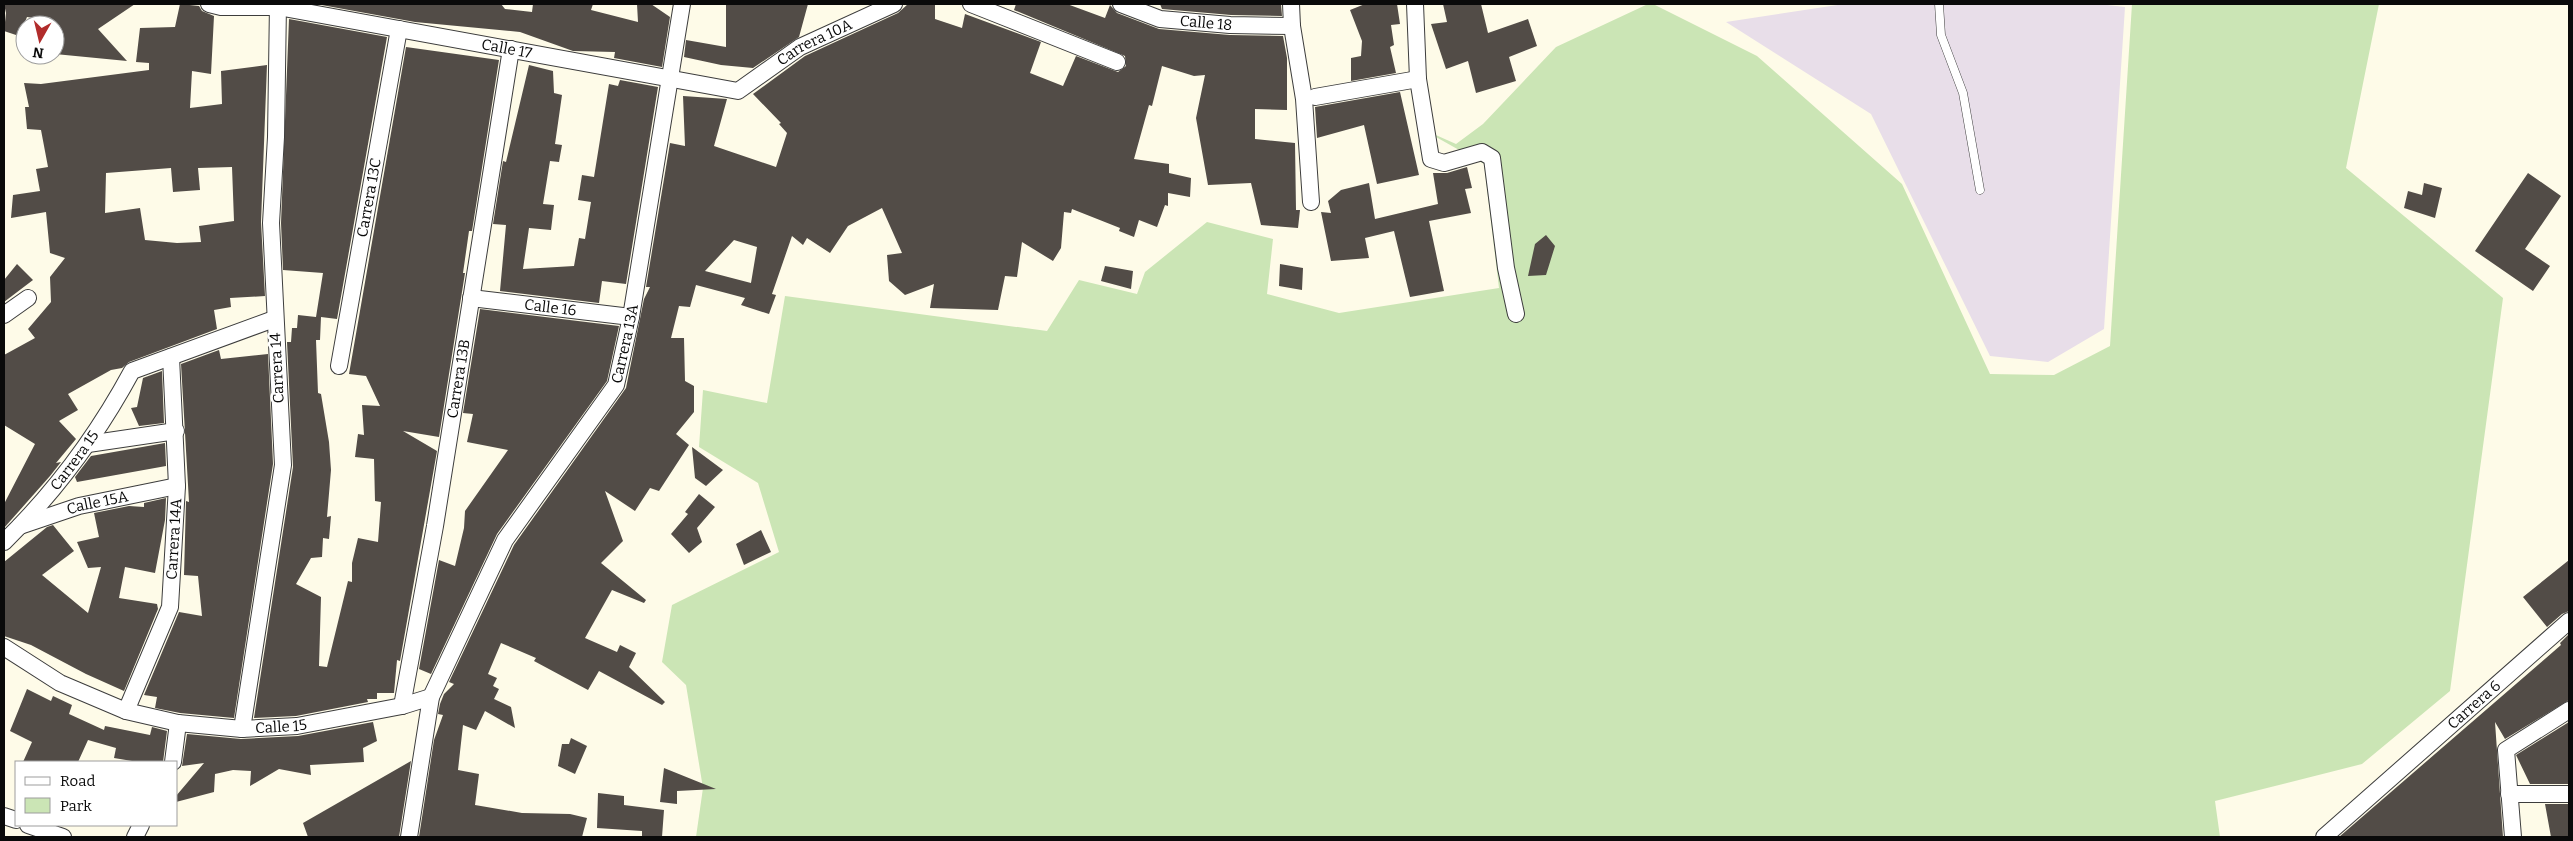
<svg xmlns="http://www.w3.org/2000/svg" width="2573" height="841" font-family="Bitter,serif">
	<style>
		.industrial { fill: #e8dee9 }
		.green { fill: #cbe5b5 }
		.building { fill: #524c47; fill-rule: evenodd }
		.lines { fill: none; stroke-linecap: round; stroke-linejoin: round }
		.service-casing { stroke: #3d3d3d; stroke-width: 9 }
		.minor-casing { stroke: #3d3d3d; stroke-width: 18 }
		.service { stroke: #fff; stroke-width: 8 }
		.minor { stroke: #fff; stroke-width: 16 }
		.labels { text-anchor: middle; stroke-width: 5; stroke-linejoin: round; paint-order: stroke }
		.street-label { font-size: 15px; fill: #0a0a0a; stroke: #fff }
	</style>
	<rect width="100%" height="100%" fill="#fefbe8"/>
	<path class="industrial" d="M1844,4H2098L2125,7L2104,329L2048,362L1990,356L1871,114L1726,22Z"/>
	<path class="green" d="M1648,4H1653L1757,56L1902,184L1990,374L2054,375L2110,346L2132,4H2379L2346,168L2503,298L2450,691L2362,764L2215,801L2220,837H696L703,788L686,685L662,662L672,605L779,552L758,483L699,447L703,390L767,403L785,296L1047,331L1079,280L1137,294L1145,272L1207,222L1273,239L1267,294L1339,313L1499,288L1484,164L1420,128L1456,144L1483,124L1556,47Z"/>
	<path class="building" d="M4,4H135L98,29L127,61L55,54V21L27,17L19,36L4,31L6,13Z
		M180,4L199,6L202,11L214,16L211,74L192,71L190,108L222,104L221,71L267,65L261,222L265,296L230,298L231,307L214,310L217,329L129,362L122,368L111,370L68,394L78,410L59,421L76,439L56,463L61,462L50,476L4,528V504L35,444L4,425V355L35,338L28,329L51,302L50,277L65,258L50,253L46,212L11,218L13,195L40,191L36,169L48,167L41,130L27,129L25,107H29L24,83L41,84L149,70V63L136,62L140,28L175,27ZM232,167L234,221L199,226L201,242L177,243L145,240L140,208L105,213L106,173L171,168L173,192L200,190L198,168Z
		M316,4H501L505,9L532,12L533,4H593L591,10L638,22L637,4H651L670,17L662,67L614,58L615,52L573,51L520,32L415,22Z
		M726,4H808L799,37L753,68L721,65L684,57L686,40L726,47Z
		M908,4H935V19L962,28L965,14L1041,42L1030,73L1063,86L1076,56L1118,72L1126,66L1125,56L1014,10L1016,4H1067L1105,18L1110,5L1117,13L1159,29L1230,35L1283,36L1287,58V110L1255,109V139L1295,143L1296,210H1300L1298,228L1261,225L1251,183L1208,185L1196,118L1205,75L1194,76L1162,66L1152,106L1149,105L1134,159L1169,164V173L1191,178L1190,197L1168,193V206L1165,205L1157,227L1139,220L1134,237L1119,231L1120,228L1072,209L1071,213L1064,212L1061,248L1053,261L1022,242L1017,277L1005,276L998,310L930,308L934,284L905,295L889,281L887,255L902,253L882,208L848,226L830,253L807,238L803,245L792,236L772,294L776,295L769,314L741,305L745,298L696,285L690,307L679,306L671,338H684L685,381L694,386V412L676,434L689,445L659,491L650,488L635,511L605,491L623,541L601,563L646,600L644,603L612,590L585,638L617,652L620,645L636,653L629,667L665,702L662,705L599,671L588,690L534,661L536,658L501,643L488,674L497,678L493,686L499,689L494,699L511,707L515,728L485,711L476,730L463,725L458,770L479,774L475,805L522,813L570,814L587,818L582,837H419L434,740L443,715L438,714L440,704L444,694L454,684L449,682L514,545L626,388L644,299L650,287H646L670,143L685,146L683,96L727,99L714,146L776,167L787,133L779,124L781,123L753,94L805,56L898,13ZM734,240L757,247L751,283L705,271Z
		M1160,4H1281L1282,16L1231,15L1162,9Z
		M1365,4H1397L1400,24L1391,25L1394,45L1390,47L1396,73L1351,81V58L1361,56L1362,41L1350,10Z
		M1443,4H1481L1488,33L1528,19L1537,46L1509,57L1516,81L1476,93L1468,61L1446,69L1431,24L1447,22Z
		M289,19L387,37L337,319L321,317L320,340H316L318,393L321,394L329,442L331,470L327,517L331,516L329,539L323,538L322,557L311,558L296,584L321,597L319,666L327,667L348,581L352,582V563L358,538L378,542L381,502L375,501L374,459L355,457L358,434L364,435L362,405L380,406L366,376L349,374L406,47L499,60L472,231H469L463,273H465L439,437L403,431L437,451L400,661L397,660L394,693H377V699H367L368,702L296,716L254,718L293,467L287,342H291L292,328H297L298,315L316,317L323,273L283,270L281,223Z
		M529,65L553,71L554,93L562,95L555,144L562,145L559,162L550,161L543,204L554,205L551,230L529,228L523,269L574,266L579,238L585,239L591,202L578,200L582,175L594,177L609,84L618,86L620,80L658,87L626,284L602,281L599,303L500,291L506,225L493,224L503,161L506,162Z
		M1400,92L1419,175L1377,184L1364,125L1317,138L1315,107Z
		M1467,167L1472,188L1465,189L1471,213L1429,221L1444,291L1410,297L1394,231L1365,238L1369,258L1331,261L1321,212L1331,213L1328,201L1341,190L1369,183L1375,219L1438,204L1433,173H1447Z
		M2528,173L2561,196L2525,249L2550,266L2533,291L2475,251Z
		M2424,183L2442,188L2435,218L2404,208L2408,191L2422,195Z
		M1546,235L1555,246L1546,275L1528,276L1535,244Z
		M17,264L33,280L4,302V280Z
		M1280,264L1303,268L1302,290L1279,286Z
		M1105,266L1133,271L1131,289L1101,281Z
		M480,309L619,326L607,381L497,534L431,674L419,669L439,560L455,566L464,528L465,511L508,450L467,442L473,414L463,413Z
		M219,350L221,359L268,354L273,464L234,718L180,713L155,708L157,697L144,695L179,612L202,616L198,576L184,575L186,501L189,502L181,364Z
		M162,371L164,423L139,426L131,408L137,407L143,378Z
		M165,443L166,466L77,482L75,477L91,456Z
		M692,447L723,470L706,486L695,478Z
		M699,494L715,507L697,528L702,542L689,553L671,534L688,514L685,512Z
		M166,498L165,520L155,573L125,567L119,598L157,604L158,609L124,691L86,674L31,645L4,636V562L47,527L53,525L74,551L42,575L88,613L101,567L88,568L77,542L99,537L94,513L129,506L144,507V503Z
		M761,530L771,552L744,565L736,544Z
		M2569,560V611L2562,614L2547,627L2523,597Z
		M2569,634V700L2505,739L2495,722L2503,837H2339L2561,645L2560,643Z
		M27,689L51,701L53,696L72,705L69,714L104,730L105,726L150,735L152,727L167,731L163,762H138L114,758L116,748L88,740L78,762H23L32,742L10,731Z
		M373,722L377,741L363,748L364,762L310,765L311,775L279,769L250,786L251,771L233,770L215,774L214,792L176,802V796L204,763L182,766L187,734L241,739L298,736Z
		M2569,722V784H2530L2516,755Z
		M571,738L587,746L575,774L558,766L562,744H569Z
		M411,761L399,837H308L303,823Z
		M664,768L716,789L677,791V804L660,802Z
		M598,793L624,796V805L664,810L662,837H642V831L597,828Z
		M2545,804H2569V837H2551Z"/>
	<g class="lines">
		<defs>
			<path id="service" d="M1939,4L1941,35L1963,93L1980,190"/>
			<g id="minor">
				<path id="s1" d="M209,4L221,7H278L738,91L800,47L894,4"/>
				<path d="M971,4L1117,62"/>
				<path id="s2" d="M1121,4L1160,19L1230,25L1292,26"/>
				<path d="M1291,4L1292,26L1304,99L1311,202"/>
				<path d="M1415,4L1418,79L1431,159L1444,163L1482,152L1492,158L1506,268L1516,314"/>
				<path d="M1315,97L1418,79"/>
				<path id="s3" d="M471,298L631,317"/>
				<path d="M4,315L28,298"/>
				<path id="s4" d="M339,366L399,29"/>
				<path d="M88,444L176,431"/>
				<path id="s5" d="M20,526L79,506L177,486"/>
				<path id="s6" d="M4,542C55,492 98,434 132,371L274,319"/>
				<path id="s7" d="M4,647L60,683L126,711L178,723L242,729L297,726L402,706L431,697"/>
				<path id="s8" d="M402,706L435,526L511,49"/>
				<path id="s9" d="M126,711L170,607L177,486L171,357"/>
				<path d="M242,729L283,465L271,223L276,137L278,4"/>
				<path d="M173,762L178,723"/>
				<path d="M2509,794H2569"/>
				<path d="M4,816L16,820"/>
				<path d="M28,825L63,837"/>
				<path d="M135,837L141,825"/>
				<path id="s10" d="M409,837L431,697L505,540L616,385L631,317L682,4"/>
				<path id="s11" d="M2324,837L2569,621"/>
				<path d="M2513,837L2506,750L2569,710"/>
			</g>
		</defs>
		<use href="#service" class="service-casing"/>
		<use href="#minor" class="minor-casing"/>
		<use href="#service" class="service"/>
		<use href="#minor" class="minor"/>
	</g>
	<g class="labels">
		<g class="street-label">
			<text dy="5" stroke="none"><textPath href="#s2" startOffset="88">Calle 18</textPath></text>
			<text dy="5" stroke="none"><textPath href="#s1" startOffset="628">Carrera 10A</textPath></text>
			<text dy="5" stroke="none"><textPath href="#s1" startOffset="302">Calle 17</textPath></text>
			<text dy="5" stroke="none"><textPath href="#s4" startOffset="171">Carrera 13C</textPath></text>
			<text dy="5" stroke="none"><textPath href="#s3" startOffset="80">Calle 16</textPath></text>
			<text dy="5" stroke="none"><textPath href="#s10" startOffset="548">Carrera 13A</textPath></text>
			<text transform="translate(277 368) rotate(-93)" y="5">Carrera 14</text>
			<text dy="5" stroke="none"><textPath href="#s8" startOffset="332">Carrera 13B</textPath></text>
			<text dy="5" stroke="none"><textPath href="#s6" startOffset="108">Carrera 15</textPath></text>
			<text dy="5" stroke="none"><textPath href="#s5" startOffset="81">Calle 15A</textPath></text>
			<text dy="5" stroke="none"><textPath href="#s9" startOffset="181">Carrera 14A</textPath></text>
			<text dy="5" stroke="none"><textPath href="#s11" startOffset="200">Carrera 6</textPath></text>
			<text dy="5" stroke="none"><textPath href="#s7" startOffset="295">Calle 15</textPath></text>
		</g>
	</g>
	<rect width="2573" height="841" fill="none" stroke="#0a0a0a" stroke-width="10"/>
	<rect x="15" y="761" width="162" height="65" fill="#ffffff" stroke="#9d9d9d"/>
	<rect x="25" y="777" width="25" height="8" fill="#ffffff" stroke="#9d9d9d"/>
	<text x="60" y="786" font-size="15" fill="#0a0a0a">Road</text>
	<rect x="25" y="798" width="25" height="15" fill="#cbe5b5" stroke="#9d9d9d"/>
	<text x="60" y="811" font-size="15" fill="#0a0a0a">Park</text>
	<g transform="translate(40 40) rotate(188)"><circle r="24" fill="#ffffff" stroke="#9d9d9d"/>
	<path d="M0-4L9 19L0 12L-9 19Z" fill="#b12c2b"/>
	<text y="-8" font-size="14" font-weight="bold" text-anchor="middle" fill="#0a0a0a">N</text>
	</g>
</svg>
